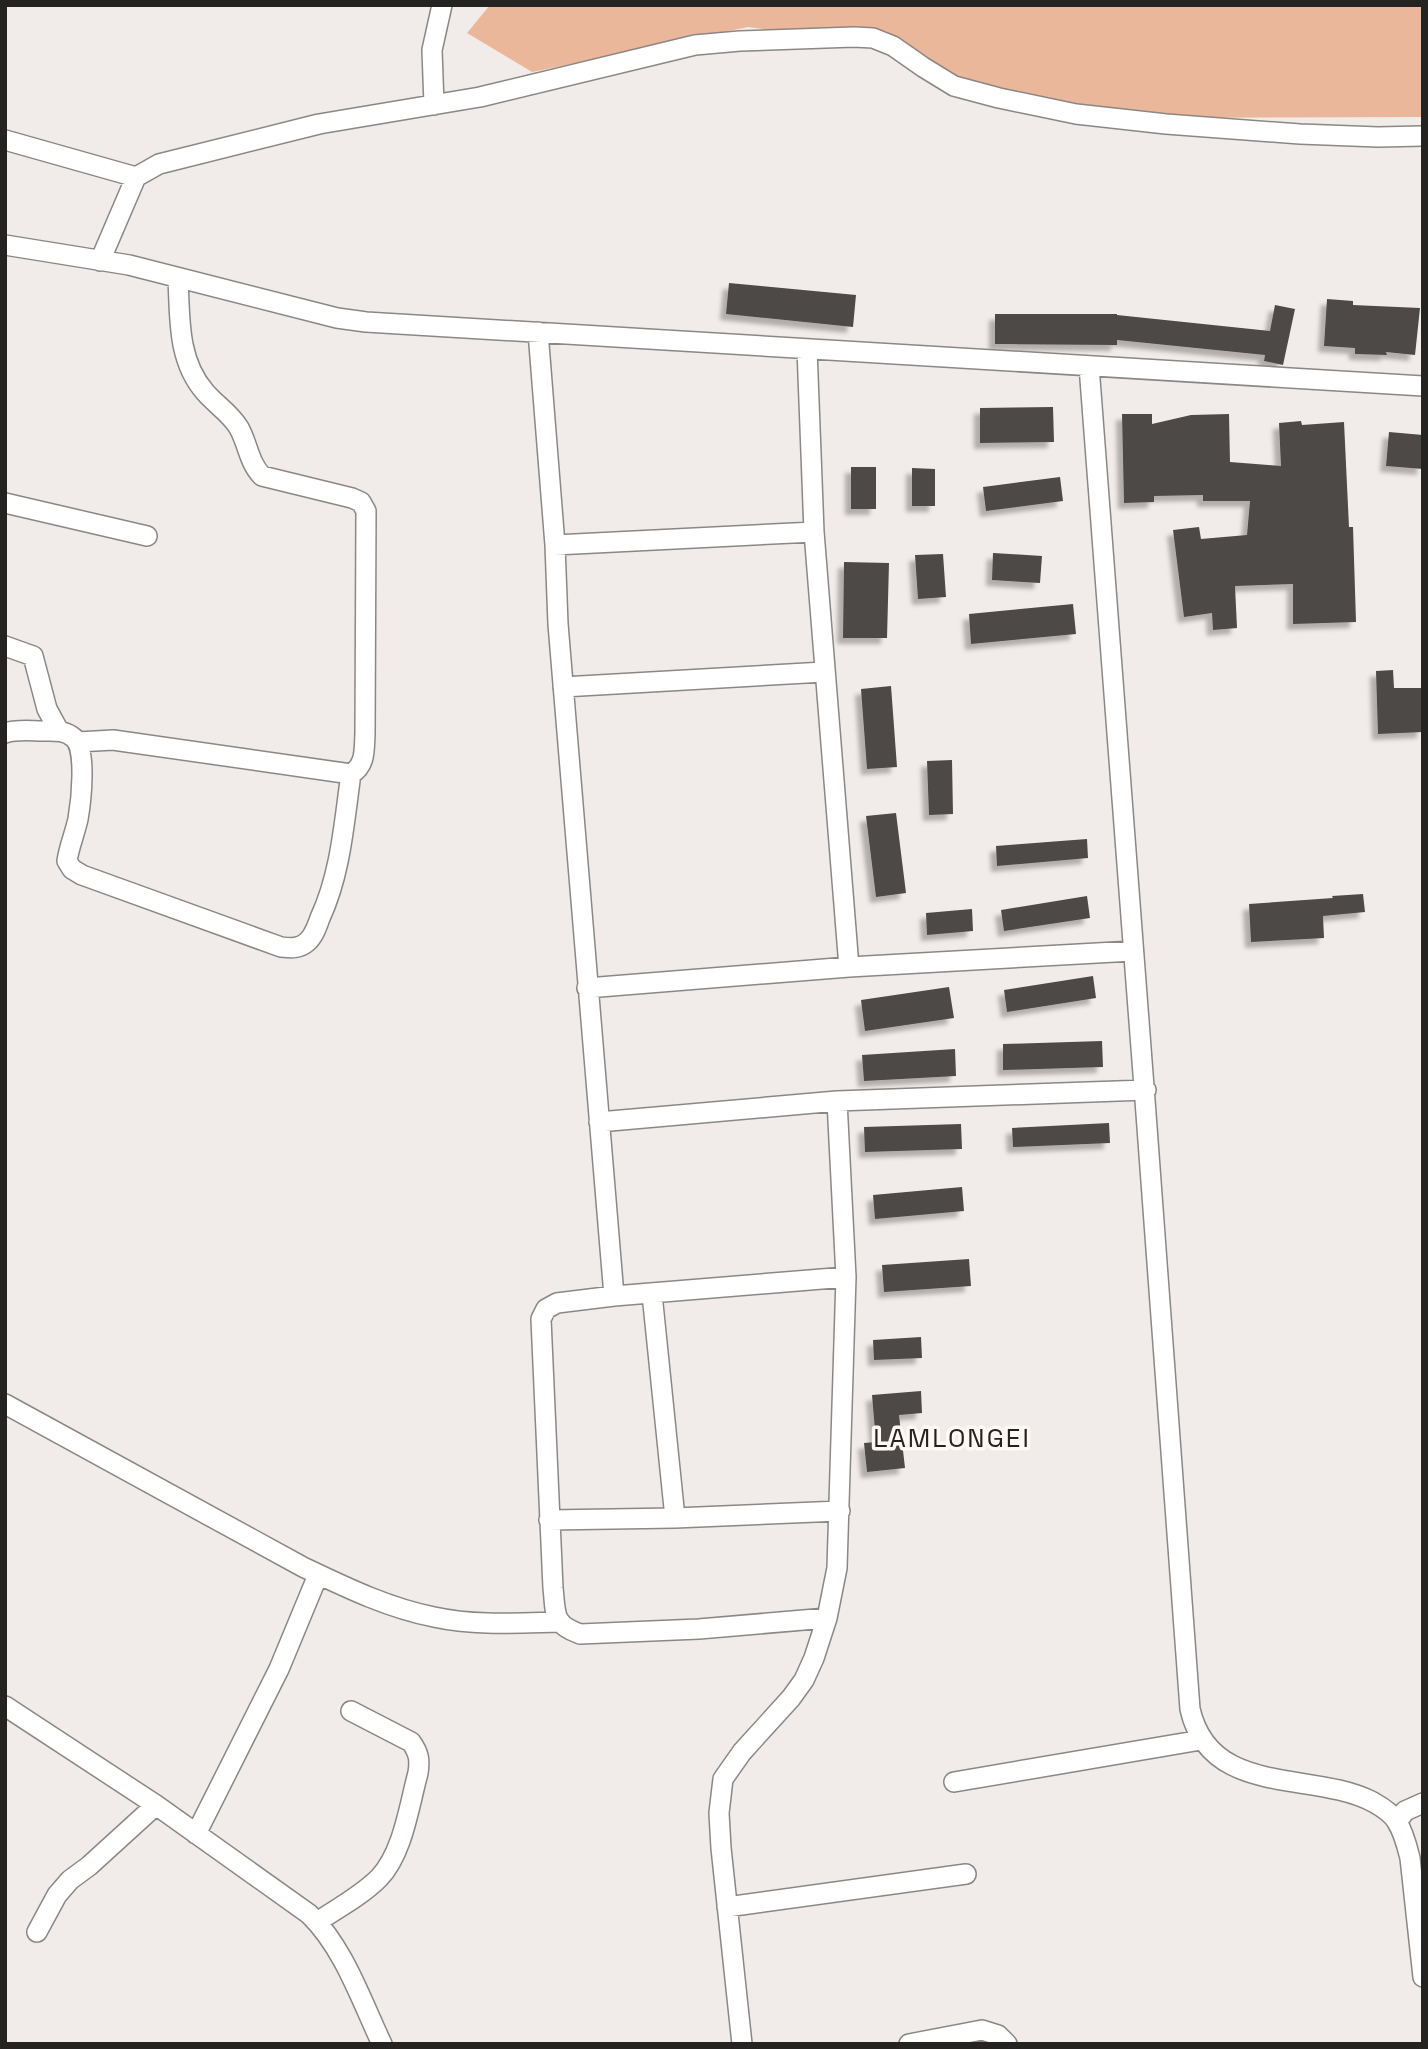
<svg xmlns="http://www.w3.org/2000/svg" width="1428" height="2049" font-family="'Space Grotesk',sans-serif">
	<style>
		.green { fill: #eab79a }
		.building { fill: #4e4947; filter: url(#shadow) }
		.lines { fill: none; stroke-linecap: round; stroke-linejoin: round }
		.minor-casing { stroke: #8c8784; stroke-width: 22 }
		.minor { stroke: #fff; stroke-width: 19 }
		.labels { text-anchor: middle; stroke-width: 7; stroke-linejoin: round; paint-order: stroke }
		.quarter-label { font-size: 26px; letter-spacing: 2px; fill: #252322; stroke: #fff9f6 }
	</style>
	<defs>
		<filter id="shadow"><feDropShadow dx="-6" dy="6" stdDeviation="2" flood-color="#0004"/></filter>
	</defs>
	<rect width="100%" height="100%" fill="#f1ece9"/>
	<path class="green" d="M490,5H1423V117L1062,118L878,45L748,27L532,72L467,33Z"/>
	<path class="building" d="M729,283L856,295L853,327L726,314Z
		M1327,299L1353,301V305L1420,308L1415,355L1386,352L1387,355L1355,354V348L1324,346Z
		M1275,305L1295,309L1283,365L1264,361L1265,355L1117,340V345L995,344V314H1117V315L1270,331Z
		M1053,407L1054,442L980,443V408Z
		M1122,414H1152V424L1191,415L1229,414L1230,462L1281,466L1279,423L1301,421L1302,425L1344,422L1349,527H1353L1356,622L1293,624V584L1235,586L1237,628L1213,630L1212,613L1184,617L1173,530L1199,527L1201,539L1247,535L1250,501H1203V495L1154,496V502L1124,503Z
		M1389,432L1423,435V469L1386,466Z
		M851,467H876V509H851Z
		M912,468L935,469V506H912Z
		M1060,477L1063,501L986,511L983,487Z
		M993,553L1042,556L1040,583L992,580Z
		M943,554L946,597L918,599L915,555Z
		M844,562L889,563L887,638H843Z
		M1073,604L1076,634L971,644L969,614Z
		M1393,670L1394,688H1423V732L1378,734L1376,671Z
		M891,686L897,767L867,769L861,689Z
		M952,760L953,814L929,815L927,761Z
		M896,813L906,893L876,897L866,816Z
		M1087,839L1088,858L997,866L996,846Z
		M1363,894L1365,912L1323,916L1324,938L1251,942L1249,904L1333,898L1332,896Z
		M1087,896L1090,918L1004,931L1001,910Z
		M972,909L973,931L927,935L926,913Z
		M1093,976L1096,998L1007,1012L1004,990Z
		M949,987L954,1018L865,1031L861,1000Z
		M1102,1041L1103,1067L1003,1070V1044Z
		M955,1049L956,1076L864,1081L862,1055Z
		M1109,1123L1110,1143L1013,1147L1012,1128Z
		M961,1124L962,1149L865,1152L864,1127Z
		M962,1187L964,1211L875,1219L873,1195Z
		M969,1259L971,1286L884,1292L882,1265Z
		M921,1337L922,1358L874,1360L873,1340Z
		M921,1391L922,1413L899,1415L905,1468L867,1472L864,1443L876,1442L872,1395Z"/>
	<g class="lines">
		<defs>
			<path id="minor" d="M434,105L432,50L442,5
				M5,140L136,177
				M5,245L129,265L337,318L366,322L1423,386
				M100,261L136,177L159,164L319,124L480,97L695,45L740,41L854,37L873,38L893,46L923,67L954,86L999,98L1076,114L1166,124L1300,134L1378,137L1423,136
				M538,332L555,545L558,624L614,1296
				M807,349L814,532L849,967
				M1089,366C1123,814 1158,1261 1190,1709C1210,1798 1312,1770 1373,1802C1382,1807 1392,1813 1397,1822C1404,1833 1407,1846 1410,1858L1423,1977
				M5,503L147,536
				M555,545L814,532
				M5,646L33,656L47,709L59,731
				M563,687L824,672
				M5,733C17,729 31,731 43,731C55,731 65,730 74,738C87,750 81,802 78,819C75,833 69,847 67,861L72,869L82,875L281,947C291,948 299,949 307,942C314,936 317,926 320,918C341,873 344,822 351,774
				M78,742L113,740L351,774C366,765 364,750 365,734L366,511L361,502L352,498L262,476C249,463 248,444 239,428C231,414 215,404 205,392C177,360 180,317 178,278
				M587,988L849,967L1133,951
				M599,1122L837,1101L1146,1090
				M652,1294L675,1518
				M5,1404L303,1567C345,1587 388,1608 434,1617C475,1626 517,1623 558,1622
				M549,1520L675,1518L840,1511
				M827,1618L699,1629L580,1634C552,1624 556,1614 553,1588L541,1319L546,1309L557,1303L614,1296L846,1277
				M5,1706L156,1805L309,1914C344,1948 361,2000 382,2044
				M954,1782L1201,1740
				M1397,1822L1405,1811L1423,1803
				M196,1834L279,1669L318,1575
				M727,1907L966,1874
				M317,1922C338,1908 361,1896 379,1878C403,1853 409,1806 418,1773C420,1760 419,1753 411,1742L351,1711
				M37,1932L57,1895L70,1880L89,1866L156,1805
				M742,2044L721,1848L719,1813L723,1779L742,1752L791,1698L804,1680L814,1658L827,1618L837,1568L846,1277L837,1101
				M909,2044L982,2030L998,2035L1007,2044"/>
		</defs>
		<use href="#minor" class="minor-casing"/>
		<use href="#minor" class="minor"/>
	</g>
	<g class="labels">
		<g class="quarter-label">
			<text x="952" y="1447">LAMLONGEI</text>
		</g>
	</g>
	<rect width="1428" height="2049" fill="none" stroke="#252322" stroke-width="14"/>
</svg>
